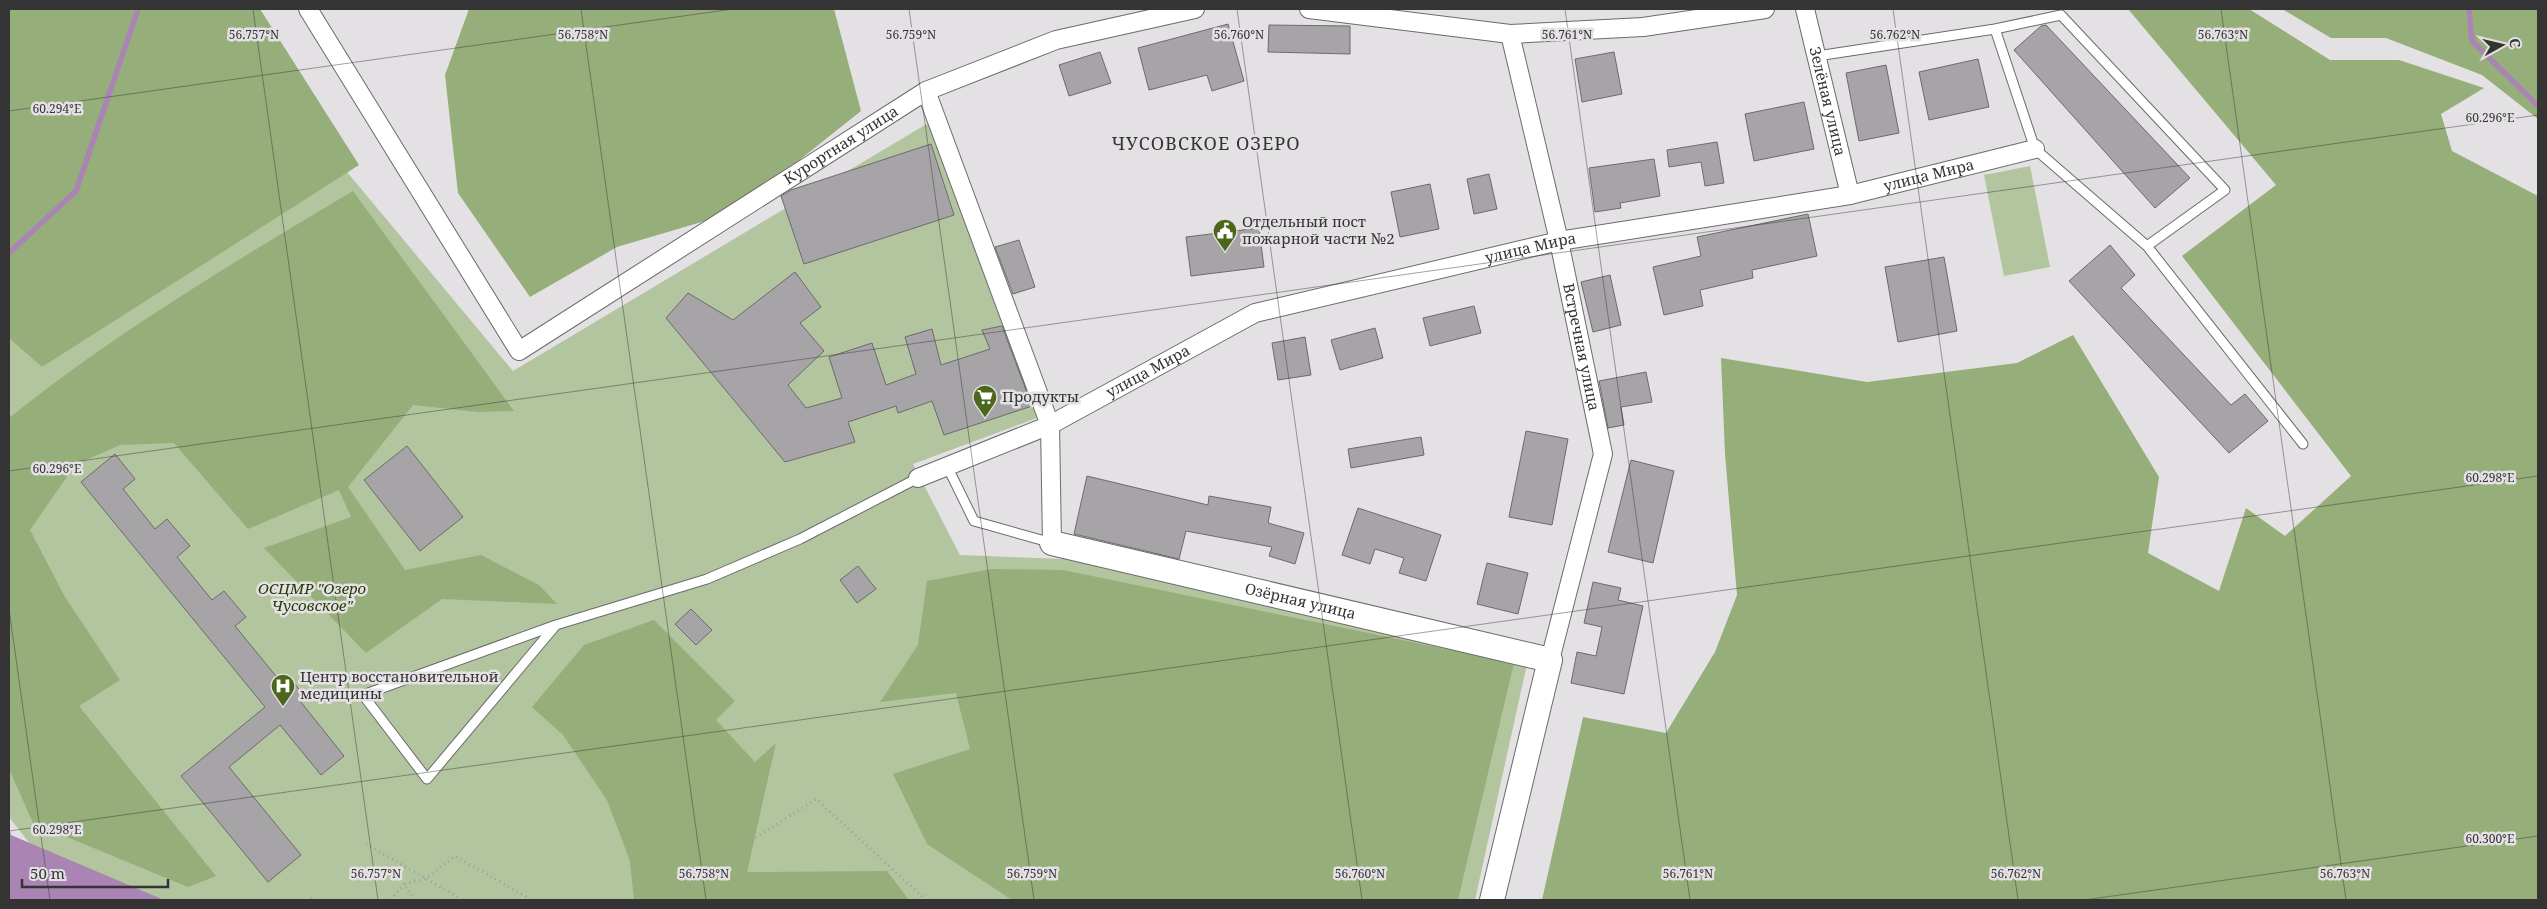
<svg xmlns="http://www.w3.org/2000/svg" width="2547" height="909" font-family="'Noto Serif',serif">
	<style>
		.green { fill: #b2c59e }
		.forest { fill: #96ae79 }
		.water { fill: #aa85b3 }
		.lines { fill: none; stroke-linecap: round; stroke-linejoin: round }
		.stream { stroke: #aa85b3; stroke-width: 5.5 }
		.building { fill: #a7a4a7; stroke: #6c6a6d }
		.lane-casing { stroke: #6c6a6c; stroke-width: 11 }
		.street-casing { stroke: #6c6a6c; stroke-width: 20 }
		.secondary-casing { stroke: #6c6a6c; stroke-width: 26 }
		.path { stroke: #9f9d9f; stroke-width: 3; stroke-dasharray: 1 4; stroke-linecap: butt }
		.lane { stroke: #fff; stroke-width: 9 }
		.street { stroke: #fff; stroke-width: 18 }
		.secondary { stroke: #fff; stroke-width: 24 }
		.ticks { fill: none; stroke: #353435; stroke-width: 1; stroke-opacity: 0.45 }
		.labels { text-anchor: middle; stroke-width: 5; stroke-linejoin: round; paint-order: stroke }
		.street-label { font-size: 15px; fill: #353435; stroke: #e4e1e4 }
		.poi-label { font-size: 15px; fill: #353435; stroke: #e4e1e4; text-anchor: start }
		.park-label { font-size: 15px; font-style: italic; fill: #253b00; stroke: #e4e1e4 }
		.quarter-label { font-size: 18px; letter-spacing: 1px; fill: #353435; stroke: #e4e1e4 }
		.ticks-label { font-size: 12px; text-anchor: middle; fill: #353435; stroke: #e4e1e4; stroke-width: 5; stroke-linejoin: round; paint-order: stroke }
	</style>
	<rect width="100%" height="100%" fill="#e4e1e4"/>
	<path class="green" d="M292,106L513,371L930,122L1037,418L913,464L960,555L1065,559L1527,664L1475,900H74L9,817V304Z
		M2030,166L2050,267L2004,276L1984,175Z"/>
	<path class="forest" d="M9,9H260L359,165L42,367L9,338Z
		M469,9H834L861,111L783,173L742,210L617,247L530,297L458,193L445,75Z
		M2128,9H2249L2330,60H2399L2484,88L2441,114L2452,151L2538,196V900H1542L1583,717L1666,733L1715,652L1737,595L1725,454L1721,358L1867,382L2017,363L2073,335L2159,477L2148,553L2219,591L2246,508L2285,536L2351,476L2182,256L2276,185Z
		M2282,9H2538V119L2482,75L2386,38H2331Z
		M353,191L514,411L478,412L413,405L348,487L405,570L481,555L539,585L557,604L442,599L366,653L264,548L351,517L339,490L248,529L174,443L120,445L75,465L30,530L65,597L120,680L79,706L216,876L188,887L33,823L9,769V418C116,332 236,261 353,191Z
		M991,569L1063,570L1514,663L1458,900H1012L927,844L893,774L970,749L956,693L880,702L918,645L927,581Z
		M654,620L735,701L716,720L755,762L776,743L747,872L887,871L909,900H634L630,861L607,800L563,735L532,707L584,645Z"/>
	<path class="water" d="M9,827L11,835L164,900H9Z"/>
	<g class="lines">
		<path class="stream" d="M2469,9L2472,41L2538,106
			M9,253L76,191L138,9"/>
	</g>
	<path class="building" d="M1228,24L1244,81L1212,91L1207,75L1149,90L1138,48Z
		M1269,25L1350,26V54L1268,52Z
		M2046,25L2190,178L2155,208L2014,50L2041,26Z
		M1100,52L1111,83L1069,96L1059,65Z
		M1614,52L1622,94L1582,102L1575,59Z
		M1978,59L1989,107L1929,120L1919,72Z
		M1886,65L1899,133L1859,141L1846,73Z
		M1804,102L1814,149L1754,161L1745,114Z
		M1717,142L1724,183L1705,186L1701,162L1669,167L1667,150Z
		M931,144L954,215L804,264L781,196L791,190Z
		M1654,159L1660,196L1620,203L1621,208L1595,212L1589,168Z
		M1489,174L1497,209L1474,214L1467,179Z
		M1430,184L1439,229L1400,237L1391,192Z
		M1808,214L1817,256L1752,270L1753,278L1700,290L1703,306L1664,315L1653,267L1701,256L1697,237Z
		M1259,228L1264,267L1191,276L1186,237Z
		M1019,240L1035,287L1013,294L995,247Z
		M2110,245L2135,275L2121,288L2231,405L2245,394L2268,421L2229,453L2069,281Z
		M1944,257L1957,331L1898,342L1885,267Z
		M795,272L821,307L800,323L824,351L788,385L806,408L842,398L829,357L872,343L886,385L916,374L905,337L932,329L941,365L990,349L982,330L1002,326L1032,406L944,435L932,401L898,413L896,406L848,422L855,442L785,462L666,318L688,293L733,320Z
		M1610,275L1621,325L1593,332L1581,282Z
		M1474,306L1481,333L1430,346L1423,318Z
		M1375,328L1383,358L1340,370L1331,340Z
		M1305,337L1311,375L1278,380L1272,343Z
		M1646,372L1652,402L1621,407L1624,425L1608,428L1599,381Z
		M1526,431L1568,439L1552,525L1509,517Z
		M1421,437L1424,455L1351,468L1348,449Z
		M407,446L463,517L420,551L364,480Z
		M115,454L135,479L123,489L155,529L167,519L190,546L177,557L212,600L224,591L246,617L235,626L280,681L287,675L305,696L300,701L344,756L321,775L280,725L229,767L301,855L268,882L181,776L265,707L81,482Z
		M1631,460L1674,471L1653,563L1608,552Z
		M1087,476L1208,505L1209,496L1271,507L1268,523L1304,533L1295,564L1269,556L1272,547L1186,531L1179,559L1074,534Z
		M1358,508L1441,535L1426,581L1399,573L1404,558L1375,549L1370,564L1342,555Z
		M1487,563L1528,573L1518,614L1477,604Z
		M858,566L876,589L857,603L840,580Z
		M1593,582L1621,588L1618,600L1643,606L1624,694L1571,683L1577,652L1596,656L1602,627L1584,623Z
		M691,609L712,630L696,645L675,624Z"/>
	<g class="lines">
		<defs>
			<path id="lane" d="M1995,29L2035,149L2147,246L2303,444
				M1817,56L1995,29L2061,15L2225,190L2147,246
				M947,466L974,521L1052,543
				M556,625L427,779L363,695L556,625L707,579L800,539L918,478"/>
			<g id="street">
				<path id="s1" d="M308,9L519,351L926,91L1056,40L1195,9"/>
				<path d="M1309,9L1510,34L1643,27L1765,9"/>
				<path id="s2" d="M1805,9L1850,195"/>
				<path id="s3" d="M1510,34L1559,241L1603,454L1550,660"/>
				<path d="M926,91L1050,425L1052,543"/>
				<path id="s4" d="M918,478L1050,425L1255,313L1559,241L1850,195L2035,149"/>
			</g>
			<g id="secondary">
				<path id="s5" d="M1052,543L1550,660L1492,900"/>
			</g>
		</defs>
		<use href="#lane" class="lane-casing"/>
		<use href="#street" class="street-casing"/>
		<use href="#secondary" class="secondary-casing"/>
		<path class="path" d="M366,844L463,900
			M311,898L314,900
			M391,900L404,884
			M415,900L404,884L427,878L455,856L532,900
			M659,900L816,799L926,900"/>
		<use href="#lane" class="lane"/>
		<use href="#street" class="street"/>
		<use href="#secondary" class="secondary"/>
	</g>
	<path class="ticks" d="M253,9L378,900M581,9L706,900M909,9L1034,900M1237,9L1362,900M1565,9L1690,900M1893,9L2018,900M2221,9L2346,900M9,111L733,9M9,471L2538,115M9,609L50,900M9,831L2538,476M2084,900L2538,836"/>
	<defs>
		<symbol id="civic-pin" viewBox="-11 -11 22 30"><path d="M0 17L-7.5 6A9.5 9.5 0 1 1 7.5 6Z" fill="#4a671b" stroke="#e4e1e4"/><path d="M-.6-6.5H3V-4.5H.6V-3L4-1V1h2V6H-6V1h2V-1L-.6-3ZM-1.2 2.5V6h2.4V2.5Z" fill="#fff"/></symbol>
		<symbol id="supermarket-pin" viewBox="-11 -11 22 30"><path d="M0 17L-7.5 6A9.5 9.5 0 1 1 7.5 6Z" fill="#4a671b" stroke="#e4e1e4"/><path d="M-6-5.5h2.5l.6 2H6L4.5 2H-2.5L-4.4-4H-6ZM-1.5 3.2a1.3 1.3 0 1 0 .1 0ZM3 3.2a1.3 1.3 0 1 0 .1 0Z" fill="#fff"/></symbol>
		<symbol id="hospital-pin" viewBox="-11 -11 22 30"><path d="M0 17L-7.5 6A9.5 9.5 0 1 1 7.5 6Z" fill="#4a671b" stroke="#e4e1e4"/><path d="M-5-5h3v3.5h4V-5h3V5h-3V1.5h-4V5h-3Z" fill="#fff"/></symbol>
	</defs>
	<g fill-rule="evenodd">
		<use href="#civic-pin" x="1211" y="217" width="28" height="38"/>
		<use href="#supermarket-pin" x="971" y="383" width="28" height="38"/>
		<use href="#hospital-pin" x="269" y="672" width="28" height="38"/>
	</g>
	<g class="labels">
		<g class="street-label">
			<text dy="5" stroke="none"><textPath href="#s2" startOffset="95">Зелёная улица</textPath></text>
			<text dy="5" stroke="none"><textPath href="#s1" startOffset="784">Курортная улица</textPath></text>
			<text dy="5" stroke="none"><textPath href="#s4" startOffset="1064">улица Мира</textPath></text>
			<text dy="5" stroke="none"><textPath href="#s4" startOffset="659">улица Мира</textPath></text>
			<text dy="5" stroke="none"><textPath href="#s3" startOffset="321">Встречная улица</textPath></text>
			<text dy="5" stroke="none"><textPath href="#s4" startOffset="254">улица Мира</textPath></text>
			<text dy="5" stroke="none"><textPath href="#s5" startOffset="255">Озёрная улица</textPath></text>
		</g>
		<g class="poi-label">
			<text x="1242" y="227">Отдельный пост<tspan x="1242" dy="17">пожарной части №2</tspan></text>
			<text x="1002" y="402">Продукты</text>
			<text x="300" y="682">Центр восстановительной<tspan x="300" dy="17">медицины</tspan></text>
		</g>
		<g class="park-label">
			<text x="312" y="594">ОСЦМР "Озеро<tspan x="312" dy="17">Чусовское"</tspan></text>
		</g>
		<g class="quarter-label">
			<text x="1206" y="150">ЧУСОВСКОЕ ОЗЕРО</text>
		</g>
	</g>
	<g class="ticks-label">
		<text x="254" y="39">56.757°N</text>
		<text x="583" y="39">56.758°N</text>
		<text x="911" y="39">56.759°N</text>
		<text x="1239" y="39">56.760°N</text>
		<text x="1567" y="39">56.761°N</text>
		<text x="1895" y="39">56.762°N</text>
		<text x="2223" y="39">56.763°N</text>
		<text x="57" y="113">60.294°E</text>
		<text x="2490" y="122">60.296°E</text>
		<text x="57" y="473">60.296°E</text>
		<text x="2490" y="482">60.298°E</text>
		<text x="57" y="834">60.298°E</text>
		<text x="2490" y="843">60.300°E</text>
		<text x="376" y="878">56.757°N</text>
		<text x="704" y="878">56.758°N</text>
		<text x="1032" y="878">56.759°N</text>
		<text x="1360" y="878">56.760°N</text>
		<text x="1688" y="878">56.761°N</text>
		<text x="2016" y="878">56.762°N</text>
		<text x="2345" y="878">56.763°N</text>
	</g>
	<rect width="2547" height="909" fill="none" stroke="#353435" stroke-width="20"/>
	<g transform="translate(2502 45) rotate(82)" stroke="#e4e1e4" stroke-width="4" paint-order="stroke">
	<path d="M0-4L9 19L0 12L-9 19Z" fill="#353435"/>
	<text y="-8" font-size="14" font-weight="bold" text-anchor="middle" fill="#353435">С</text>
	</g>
	<path d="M22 879v8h146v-8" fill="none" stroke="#353435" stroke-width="2.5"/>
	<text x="30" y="879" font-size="15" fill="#353435" stroke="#e4e1e4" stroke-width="4" paint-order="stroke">50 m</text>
</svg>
